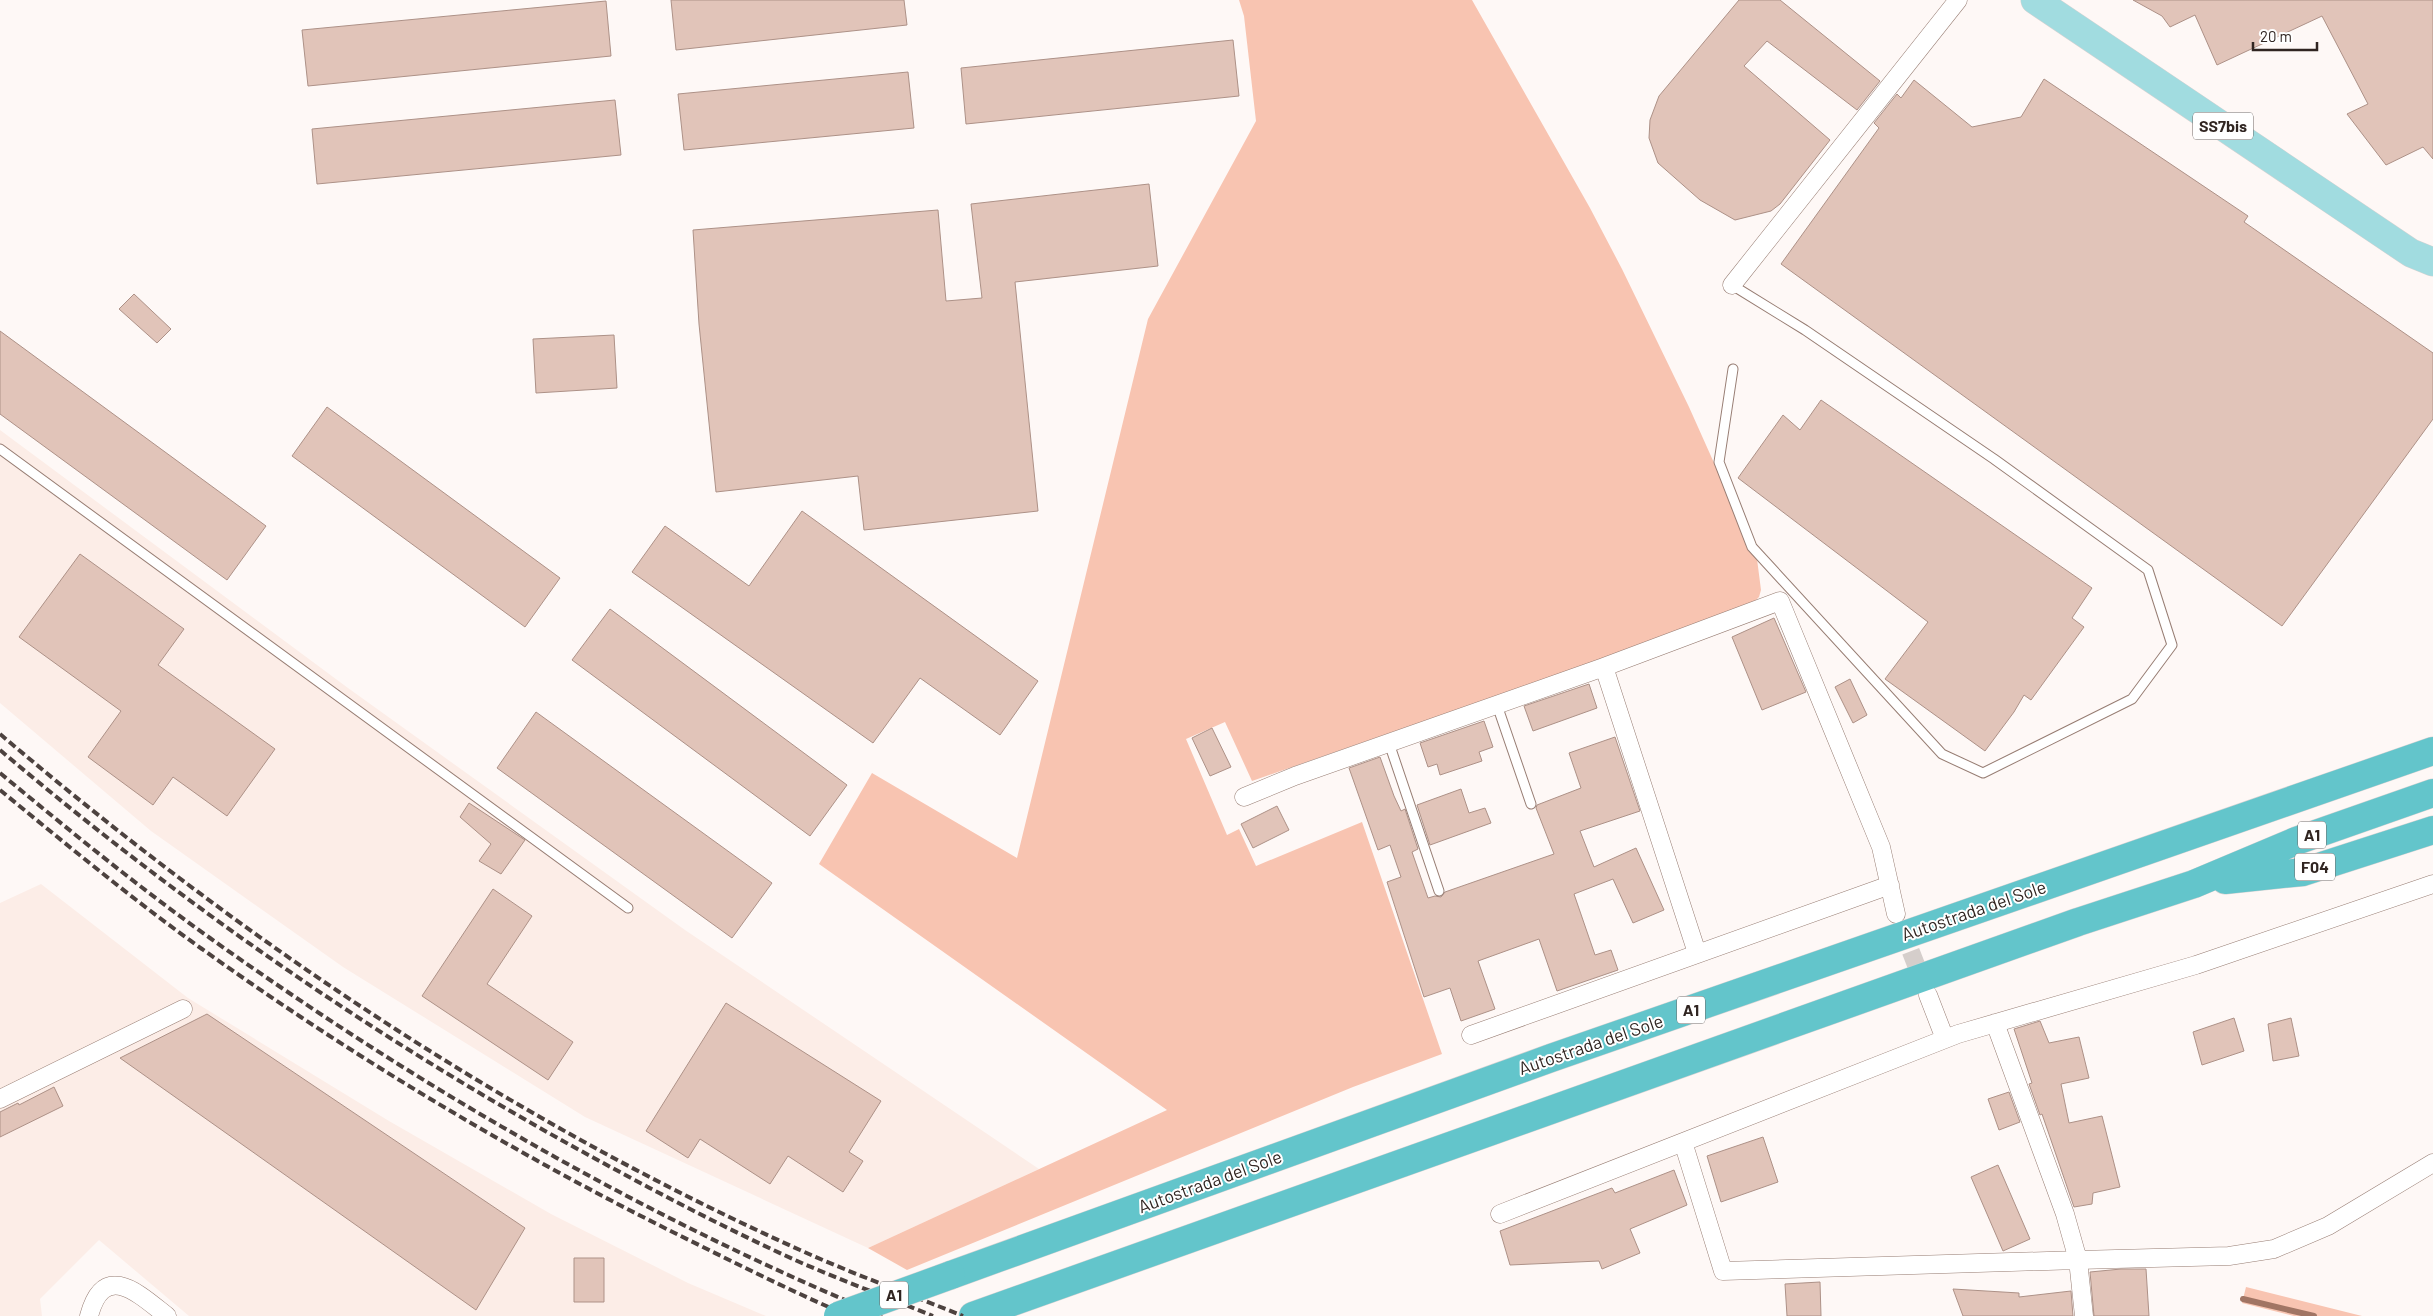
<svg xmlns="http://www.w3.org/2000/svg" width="2433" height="1316" font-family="Barlow,sans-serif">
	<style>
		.built { fill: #fcede7 }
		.green { fill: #f8c4b1 }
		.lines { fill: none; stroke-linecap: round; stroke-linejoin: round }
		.stream { stroke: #a17564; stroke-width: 6 }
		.building { fill: #e1c4b9; stroke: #ad9187 }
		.street-tunnel { stroke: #d5cecb; stroke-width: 18; stroke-dasharray: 18 9; stroke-linecap: butt }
		.lane-casing { stroke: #977d73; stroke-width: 11 }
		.street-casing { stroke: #977d73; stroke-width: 19 }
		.primary-casing { stroke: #d6d3d3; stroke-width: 29 }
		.highway-casing { stroke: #d6d3d3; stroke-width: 29 }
		.lane { stroke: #fff; stroke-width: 9 }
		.street { stroke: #fff; stroke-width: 18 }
		.primary { stroke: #a1dce0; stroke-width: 28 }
		.highway { stroke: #63c5cb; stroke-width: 28 }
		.rail { stroke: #4d423f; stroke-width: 4; stroke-dasharray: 8 4; stroke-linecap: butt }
		.highway-bridge-casing { stroke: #d6d3d3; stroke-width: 29; stroke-linecap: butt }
		.highway-bridge { stroke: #63c5cb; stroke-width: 28 }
		.labels { text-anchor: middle; stroke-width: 4; stroke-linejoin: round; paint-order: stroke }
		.shield { fill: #fff; stroke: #6e6664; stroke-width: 1 }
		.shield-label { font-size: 16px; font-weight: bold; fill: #302521 }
		.street-label { font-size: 18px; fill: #302521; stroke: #fff }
	</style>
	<rect width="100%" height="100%" fill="#fef8f6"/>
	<path class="built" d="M0,430L348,688L685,930L1039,1169L868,1248L585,1117L343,967L151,831L0,703Z
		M41,884L188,998L389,1121L551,1214L688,1283L766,1316H189L99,1240L40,1299L42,1316H0V903Z"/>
	<path class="green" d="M1239,0H1472L1590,208L1622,269L1689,407L1757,559L1761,590L1759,597L1748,608L1252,781L1225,722L1186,739L1227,835L1239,829L1256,866L1362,822L1442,1054L1353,1087L907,1270L868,1248L1167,1110L819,864L872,773L1017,858L1148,319L1256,121L1244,16Z
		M2246,1287L2362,1316H2294L2242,1303Z"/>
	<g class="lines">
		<path class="stream" d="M2243,1299L2314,1316"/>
	</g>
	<path class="building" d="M671,0H904L907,25L676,50Z
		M1739,0H1780L1880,81L1857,110L1767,41L1744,66L1830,140L1780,204L1771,211L1735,220L1700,200L1658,163L1649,138L1650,120L1659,96Z
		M2133,0H2433V159L2423,147L2386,165L2347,114L2368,104L2322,16L2217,65L2195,15L2170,27L2162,16Z
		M606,1L611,56L308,86L302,30Z
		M1233,40L1239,96L966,124L961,68Z
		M908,72L914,128L684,150L678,94Z
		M2044,79L2248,216L2244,222L2433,353V419L2282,626L1781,264L1879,128L1874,123L1897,94L1901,98L1914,80L1972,127L2021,117Z
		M615,100L621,155L317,184L312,129Z
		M1149,184L1158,266L1015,282L1038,511L864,530L858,476L716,492L699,324L693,230L938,210L946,301L982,298L971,204Z
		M134,294L171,329L157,343L119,309Z
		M0,331L266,526L227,580L0,414Z
		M614,335L617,388L536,393L533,339Z
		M1821,400L2092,588L2072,618L2084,627L2031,700L2024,695L2014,712L1985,751L1885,679L1928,622L1738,478L1783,415L1800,430Z
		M327,407L560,578L525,627L292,456Z
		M802,511L1038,681L1000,735L920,678L873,743L632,572L665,526L749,586Z
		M80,554L184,629L158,665L275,749L227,816L173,777L153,805L88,757L121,711L19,637Z
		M610,609L847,785L810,836L572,660Z
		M1774,618L1806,692L1762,710L1732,637Z
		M1850,679L1867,715L1853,723L1835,687Z
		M1589,684L1597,708L1533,731L1524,706Z
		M536,712L772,883L732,938L497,768Z
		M1484,721L1493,747L1479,752L1482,761L1440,775L1437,764L1428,767L1420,743Z
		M1212,728L1231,767L1210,776L1192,738Z
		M1615,737L1640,811L1580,831L1594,867L1636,848L1664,910L1633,923L1613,879L1574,894L1595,955L1611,950L1618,970L1557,991L1539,939L1478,961L1495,1009L1461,1021L1450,988L1424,997L1387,882L1401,877L1390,845L1378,850L1349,768L1380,757L1394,796L1401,811L1405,809L1418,849L1412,852L1428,898L1435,896L1441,897L1445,892L1554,854L1536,808L1537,805L1581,788L1569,753Z
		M1461,789L1469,813L1485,808L1491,823L1430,845L1417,805Z
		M469,803L525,840L501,874L479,861L491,844L460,817Z
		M1277,806L1289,830L1253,848L1241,824Z
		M493,889L532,916L487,984L573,1042L548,1080L422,996Z
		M726,1003L881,1101L849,1152L863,1161L843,1192L788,1156L770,1184L700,1139L688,1158L646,1131Z
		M207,1014L525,1228L476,1310L120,1058Z
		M2234,1018L2244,1051L2202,1065L2193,1032Z
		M2291,1018L2299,1056L2273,1061L2268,1024Z
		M2040,1021L2049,1043L2079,1037L2089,1078L2061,1084L2069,1123L2102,1116L2120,1187L2093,1193L2092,1204L2074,1207L2042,1114L2040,1115L2029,1084L2032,1083L2014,1029Z
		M54,1087L63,1106L0,1137V1112L18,1103L19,1105Z
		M2009,1092L2020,1122L1999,1130L1988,1099Z
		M1763,1137L1778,1182L1721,1202L1707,1156Z
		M1998,1165L2030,1239L2003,1251L1971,1177Z
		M1674,1170L1687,1205L1630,1229L1640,1253L1602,1269L1599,1261L1510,1265L1500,1231L1612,1188L1615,1193Z
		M574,1258H604V1302H574Z
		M2121,1269H2146L2149,1316H2094L2090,1272Z
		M1820,1282L1821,1316H1787L1785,1284Z
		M1953,1289L2019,1293V1297L2071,1291L2073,1316H1963Z"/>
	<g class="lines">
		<path class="street-tunnel" d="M1901,926L1925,988"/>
		<defs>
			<path id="lane" d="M1732,285L1805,330L1994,459L2148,570L2172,645L2132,699L1983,773L1942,754L1752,547L1719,462L1733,369
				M0,449L628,908
				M1497,705L1531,804
				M1389,743L1439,891"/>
			<path id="street" d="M1732,285L1958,0
				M1604,667L1780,601L1881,847L1896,914
				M1244,797L1295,776L1604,667L1697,953
				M1928,995L1945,1039
				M1471,1035L1890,885
				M0,1099L183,1009
				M1683,1142L1723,1271L2078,1260L2065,1214L1995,1023
				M1500,1214L1958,1034L2196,965L2433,884
				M89,1316C104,1260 139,1294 167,1316
				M2084,1316L2078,1260L2229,1256L2274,1249L2328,1226L2433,1163"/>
			<path id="primary" d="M2035,0L2411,253L2433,262"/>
			<path id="highway" d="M2225,880L2303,872L2433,830
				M951,1275L1551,1058L2433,751
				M973,1316L2078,922L2194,884L2296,841L2433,793"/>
		</defs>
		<use href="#lane" class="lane-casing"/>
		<use href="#street" class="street-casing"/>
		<use href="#primary" class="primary-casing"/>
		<use href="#highway" class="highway-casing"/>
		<use href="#lane" class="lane"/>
		<use href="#street" class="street"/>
		<use href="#primary" class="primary"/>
		<use href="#highway" class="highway"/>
		<path class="rail" d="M0,734C242,940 509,1119 800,1250C853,1274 909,1294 963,1316
			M0,750C184,906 382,1043 594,1158C660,1194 727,1229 795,1260C840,1280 887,1297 933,1316
			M0,773C69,830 137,886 210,938C419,1087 645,1218 883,1316
			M0,790C66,844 132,899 202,949C359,1061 525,1160 699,1245C749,1270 798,1294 849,1316"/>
		<defs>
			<path id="highway-bridge" d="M838,1316L951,1275"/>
		</defs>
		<use href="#highway-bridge" class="highway-bridge-casing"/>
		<use href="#highway-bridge" class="highway-bridge"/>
	</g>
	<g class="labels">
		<g class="shield">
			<rect x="2193" y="112.5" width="60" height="27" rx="4"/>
			<rect x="2298" y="821.5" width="28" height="27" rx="4"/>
			<rect x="2295" y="853.5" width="40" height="27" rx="4"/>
			<rect x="1677" y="996.5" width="28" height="27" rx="4"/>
			<rect x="880" y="1281.5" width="28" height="27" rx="4"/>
		</g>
		<g class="shield-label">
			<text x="2223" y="132">SS7bis</text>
			<text x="2312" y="841">A1</text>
			<text x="2315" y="873">F04</text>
			<text x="1691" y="1016">A1</text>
			<text x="894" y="1301">A1</text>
		</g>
		<g class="street-label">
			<text transform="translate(1974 911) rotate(-19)" y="6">Autostrada del Sole</text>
			<text transform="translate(1591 1045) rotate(-19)" y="6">Autostrada del Sole</text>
			<text transform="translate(1210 1182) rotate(-20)" y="6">Autostrada del Sole</text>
		</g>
	</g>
	<path d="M2253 42v8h64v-8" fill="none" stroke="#302521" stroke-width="2.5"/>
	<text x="2260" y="42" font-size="15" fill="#302521" stroke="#ffffff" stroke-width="4" paint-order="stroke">20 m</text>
</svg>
